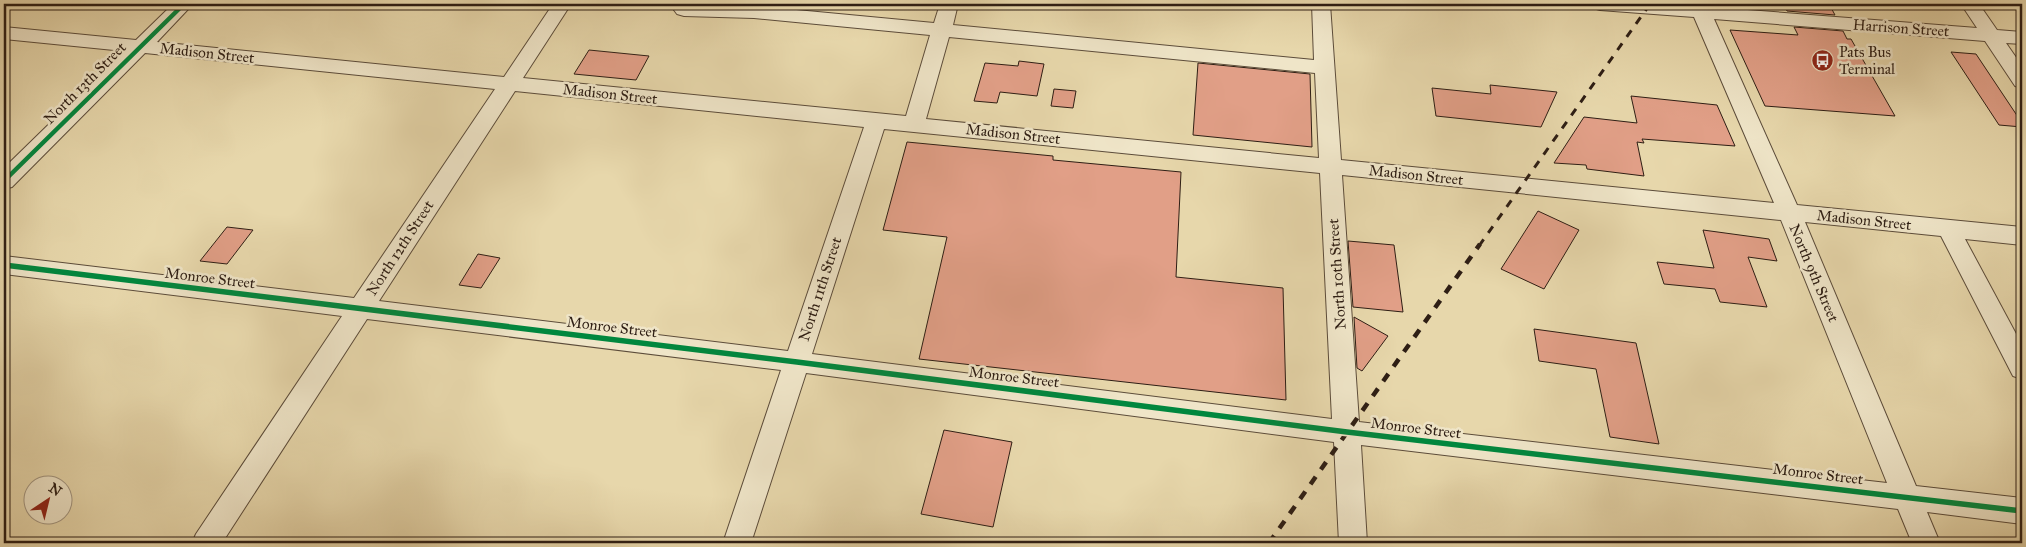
<svg xmlns="http://www.w3.org/2000/svg" width="2026" height="547" font-family="'IM FELL Great Primer',serif">
	<style>
		.building { fill: #e19f87; stroke: #2e1e14 }
		.lines { fill: none; stroke-linecap: round; stroke-linejoin: round }
		.minor-casing { stroke: #5c4c3a; stroke-width: 2 }
		.minor { fill: #efe5c8; fill-rule: evenodd }
		.rail-far1 { stroke: #2e1e14; stroke-width: 3; stroke-dasharray: 8 8; stroke-linecap: butt }
		.rail { stroke: #2e1e14; stroke-width: 4.5; stroke-dasharray: 9 9; stroke-linecap: butt }
		.cycleway-far1-casing { stroke: #efe5c8; stroke-width: 7 }
		.cycleway-casing { stroke: #efe5c8; stroke-width: 9 }
		.cycleway-far1 { stroke: #00873e; stroke-width: 4.5 }
		.cycleway { stroke: #00873e; stroke-width: 5.5 }
		.labels { text-anchor: middle; stroke-width: 5; stroke-linejoin: round; paint-order: stroke }
		.street-label { font-size: 15px; fill: #2e1e14; stroke: #efe5c8 }
		.poi-label { font-size: 15px; fill: #2e1e14; stroke: #efe5c8; text-anchor: start }
	</style>
	<rect width="100%" height="100%" fill="#e7d7ab"/>
	<filter id="stains"><feTurbulence type="fractalNoise" baseFrequency=".004" numOctaves="4"/><feColorMatrix values="0 0 0 0 .2 0 0 0 0 .09 0 0 0 0 .02 0 0 0 .5 -.17"/></filter>
	<radialGradient id="worn" r=".72"><stop offset=".6" stop-color="#630" stop-opacity="0"/><stop offset="1" stop-color="#630" stop-opacity=".3"/></radialGradient>
	<path class="building" d="M1784,4H1829L1835,15L1787,11Z
		M1794,27L1843,31L1847,39H1851L1895,116L1765,106L1730,30L1798,35Z
		M589,50L649,56L636,80L574,74Z
		M1951,52L1976,54L2022,123V127L1999,125Z
		M1019,61L1044,64L1037,96L1000,92L997,103L974,101L985,63L1018,66Z
		M1198,63L1310,74L1312,147L1193,135Z
		M1490,85L1557,92L1541,127L1436,116L1432,88L1491,94Z
		M1054,89L1076,91L1073,108L1051,106Z
		M1631,96L1717,105L1735,146L1642,139L1644,143L1637,142L1644,176L1587,169L1586,165L1554,163L1584,117L1637,123Z
		M907,142L1053,156V160L1181,172L1176,277L1283,288L1286,400L919,359L947,237L883,230Z
		M1538,211L1579,230L1544,289L1501,269Z
		M227,227L253,230L227,264L200,261Z
		M1703,230L1769,239L1777,261L1748,257L1767,307L1720,302L1715,289L1664,284L1657,262L1714,268Z
		M1348,241L1394,245L1403,312L1353,307Z
		M478,254L500,258L481,288L459,285Z
		M1354,317L1388,336L1362,371L1357,368Z
		M1534,329L1636,343L1659,444L1610,437L1596,369L1539,361Z
		M944,430L1012,442L993,527L921,514Z"/>
	<g class="lines">
		<defs>
			<path id="minor" d="M173,4H193L157,42L504,77L553,4H571L523,78L906,116L930,35L754,18L684,16L677,14L674,10L677,6L684,4L754,6L934,23L940,4H958L953,25L1314,60L1312,4H1330L1341,160L1774,203L1694,17L1600,10L1593,8L1591,4L1689,5V4H1707L1709,7L1977,28L1961,4H1979L1997,30L2022,32V44L2006,43L2022,66V88L2015,86L1985,41L1714,19L1797,205L2022,227V245L1965,239L2022,345V379L2013,376L1941,236L1805,222L1916,486L2022,498V524L1927,512L1940,543H1912L1898,509L1361,445L1367,543H1339L1334,442L806,373L751,543H723L781,370L367,319L222,543H192L196,534L342,316L4,274V256L354,298L495,89L145,53L12,187L4,189V168L124,51L4,39V27L136,40ZM949,37L1315,73L1319,158L926,119ZM515,91L864,127L788,351L379,301ZM884,129L1320,173L1332,419L812,354ZM1342,175L1781,220L1887,483L1359,422Z"/>
		</defs>
		<use href="#minor" class="minor-casing"/>
		<use href="#minor" class="minor"/>
		<path class="rail-far1" d="M1479,246L1650,4"/>
		<path class="rail" d="M1269,543L1480,244"/>
		<defs>
			<path id="cycleway-far1" d="M4,181L184,4"/>
			<path id="cycleway" d="M4,265L797,362L1347,432L2022,511"/>
		</defs>
		<use href="#cycleway-far1" class="cycleway-far1-casing"/>
		<use href="#cycleway" class="cycleway-casing"/>
		<use href="#cycleway-far1" class="cycleway-far1"/>
		<use href="#cycleway" class="cycleway"/>
	</g>
	<defs>
		<symbol id="bus-disc" viewBox="-11 -11 22 22"><circle r="9.5" fill="#8f2418" stroke="#efe5c8"/><path d="M-5-6H5V4H4V6H2V4H-2V6H-4V4H-5ZM-3.5-4V0h7V-4ZM-3.5 1.2v1.5H-2V1.2ZM2 1.2v1.5H3.5V1.2Z" fill="#fff"/></symbol>
	</defs>
	<g fill-rule="evenodd">
		<use href="#bus-disc" x="1810" y="48" width="25" height="25"/>
	</g>
	<g class="labels">
		<g class="street-label">
			<text transform="translate(1901 28) rotate(4)" y="5">Harrison Street</text>
			<text transform="translate(207 53) rotate(6)" y="5">Madison Street</text>
			<text transform="translate(85 83) rotate(-45)" y="5">North 13th Street</text>
			<text transform="translate(610 94) rotate(6)" y="5">Madison Street</text>
			<text transform="translate(1013 134) rotate(6)" y="5">Madison Street</text>
			<text transform="translate(1416 175) rotate(6)" y="5">Madison Street</text>
			<text transform="translate(1864 220) rotate(6)" y="5">Madison Street</text>
			<text transform="translate(400 248) rotate(-57)" y="5">North 12th Street</text>
			<text transform="translate(1814 273) rotate(67)" y="5">North 9th Street</text>
			<text transform="translate(1337 274) rotate(-94)" y="5">North 10th Street</text>
			<text transform="translate(210 278) rotate(7)" y="5">Monroe Street</text>
			<text transform="translate(820 289) rotate(-72)" y="5">North 11th Street</text>
			<text transform="translate(612 327) rotate(7)" y="5">Monroe Street</text>
			<text transform="translate(1014 377) rotate(7)" y="5">Monroe Street</text>
			<text transform="translate(1416 428) rotate(7)" y="5">Monroe Street</text>
			<text transform="translate(1818 474) rotate(7)" y="5">Monroe Street</text>
		</g>
		<g class="poi-label">
			<text x="1839" y="57">Pats Bus<tspan x="1839" dy="17">Terminal</tspan></text>
		</g>
	</g>
	<rect width="2026" height="547" fill="none" stroke="#e7d7ab" stroke-width="20"/>
	<rect x="5" y="5" width="2016" height="537" fill="none" stroke="#2e1e14" stroke-width="2.5"/>
	<rect x="10" y="10" width="2006" height="527" fill="none" stroke="#2e1e14"/>
	<g transform="translate(48 500) rotate(35)"><circle r="24" fill="#efe5c8" stroke="#a29580"/>
	<path d="M0-4L9 19L0 12L-9 19Z" fill="#8f2418"/>
	<text y="-8" font-size="14" font-weight="bold" text-anchor="middle" fill="#2e1e14">N</text>
	</g>
	<rect width="100%" height="100%" filter="url(#stains)"/>
	<rect width="100%" height="100%" fill="url(#worn)"/>
</svg>
